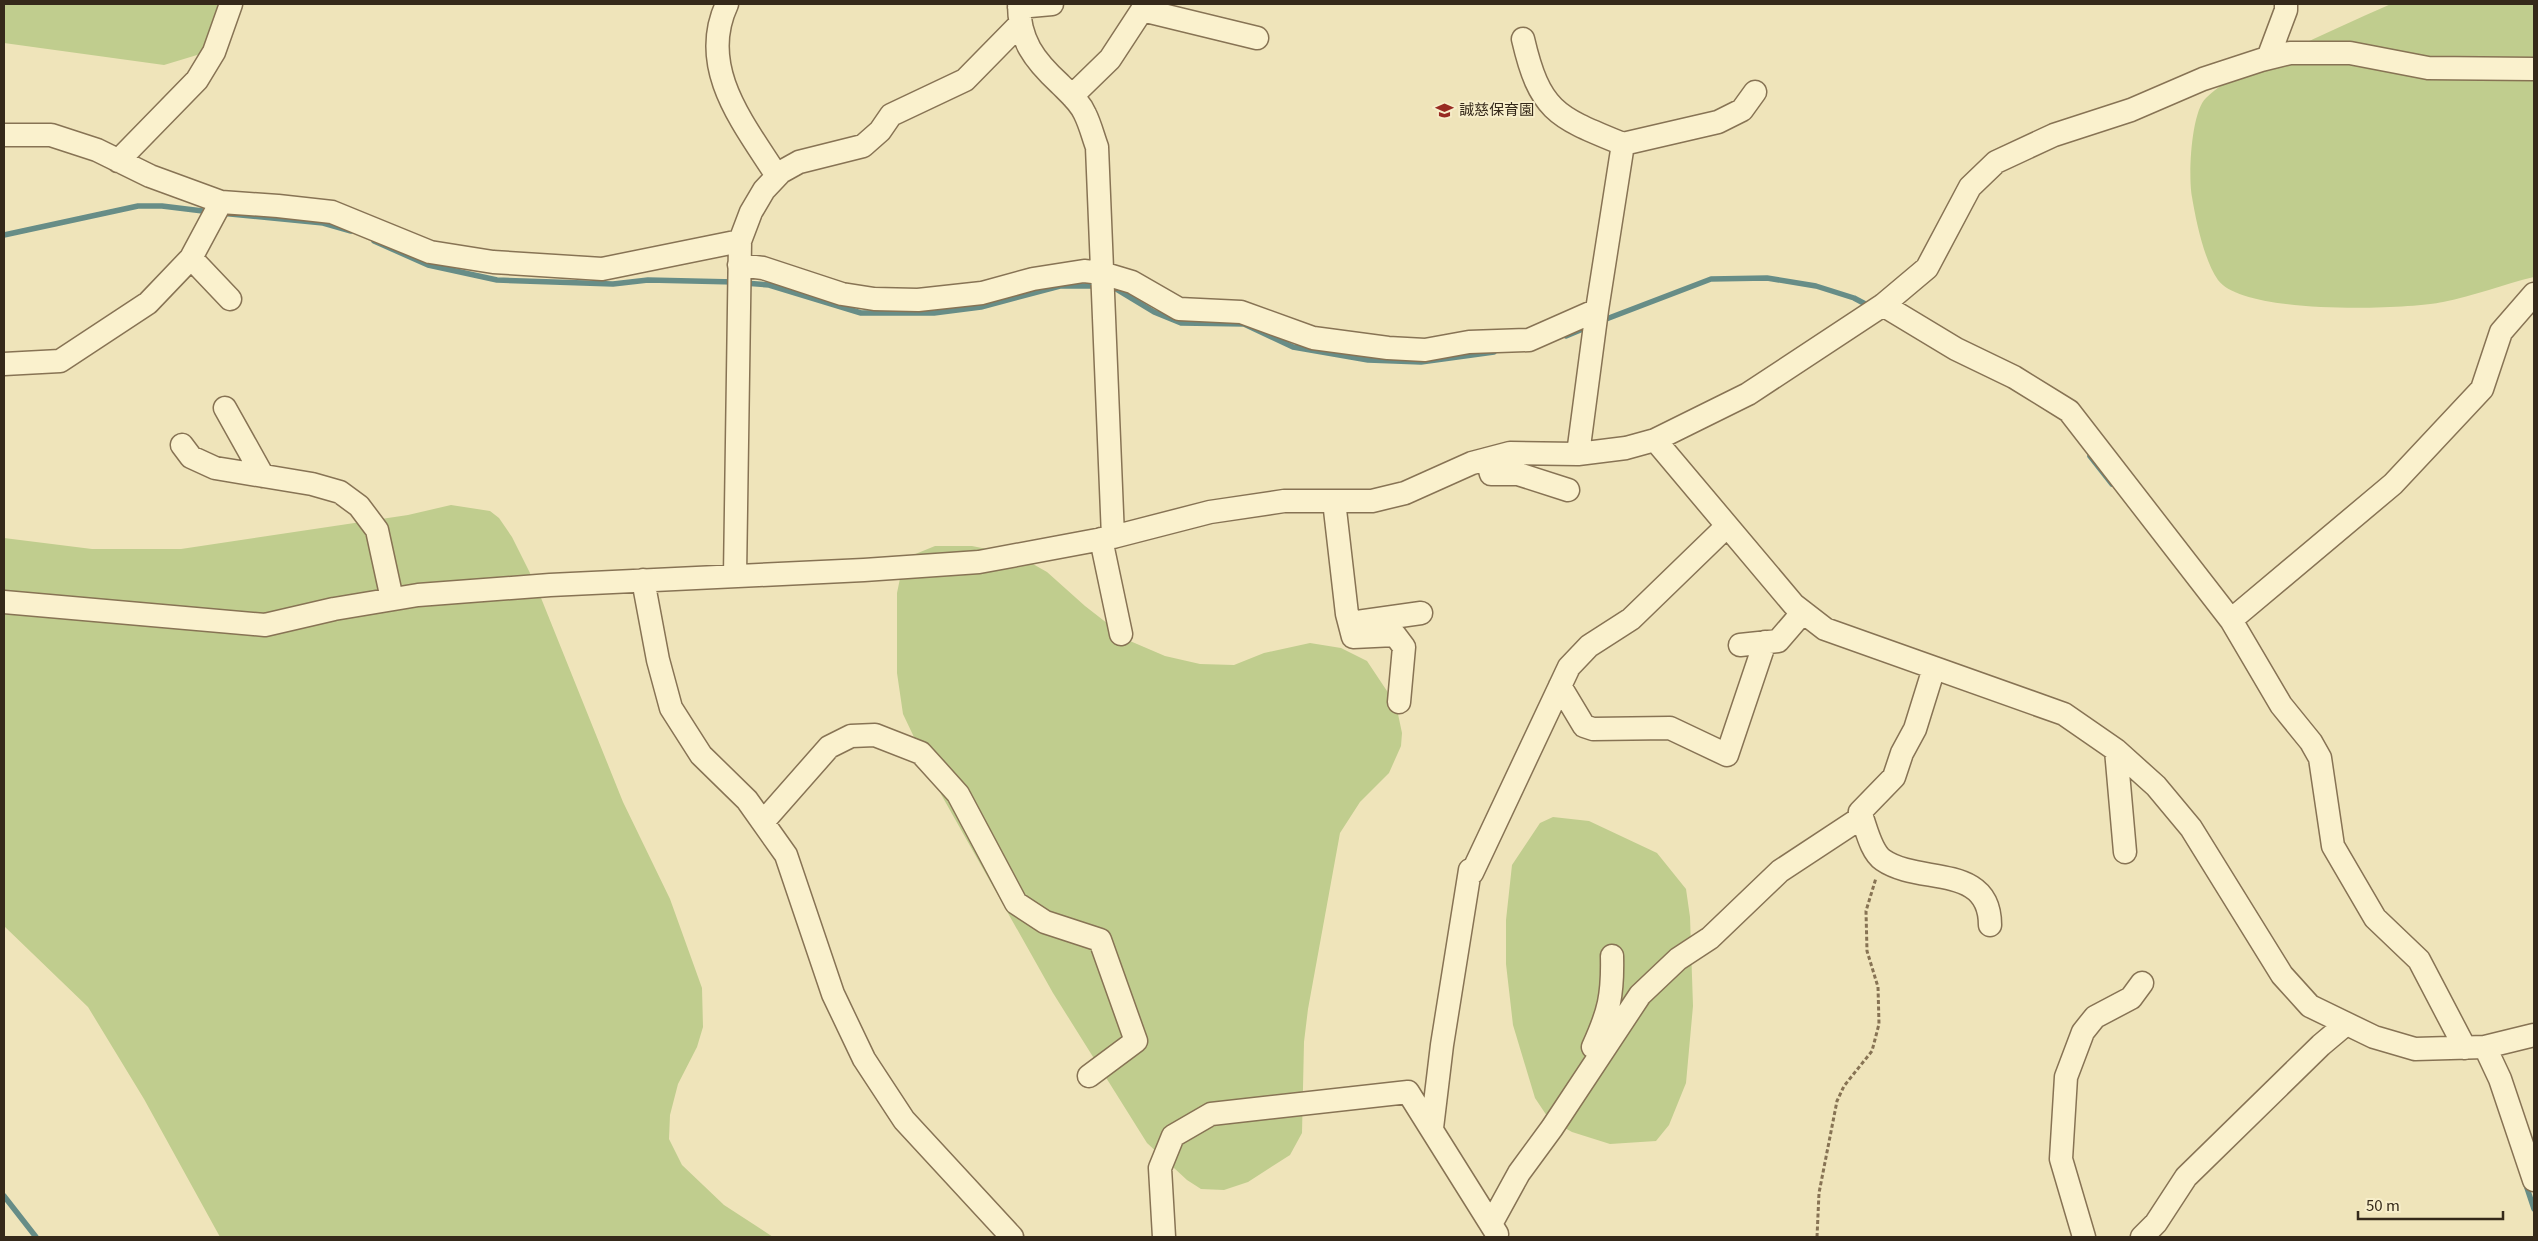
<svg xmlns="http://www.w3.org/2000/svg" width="2538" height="1241" font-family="Georgia,'Noto Sans JP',serif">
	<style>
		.green { fill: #c0cd8e }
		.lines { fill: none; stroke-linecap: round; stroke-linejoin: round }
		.stream { stroke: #678d87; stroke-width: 5.5 }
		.minor-casing { stroke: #877354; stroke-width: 25 }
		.path { stroke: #877354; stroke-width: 3; stroke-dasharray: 4 2.5; stroke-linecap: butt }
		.minor { stroke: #faf1cd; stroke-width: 22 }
		.labels { text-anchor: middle; stroke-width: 4; stroke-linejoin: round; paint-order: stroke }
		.poi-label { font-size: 15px; fill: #35291a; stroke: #f7eeca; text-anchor: start }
	</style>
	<rect width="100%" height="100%" fill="#efe4ba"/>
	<path class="green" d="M4,4H226L207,52L164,65L4,43Z
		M2391,4H2534V277C2504,284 2474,296 2443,302C2403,310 2243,315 2218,280C2204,260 2196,221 2192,197C2188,177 2191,112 2206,98C2229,76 2259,65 2288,51C2322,35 2356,19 2391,4Z
		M451,505L490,511L499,518L512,537L535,583L623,802L670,899L702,988L703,1027L697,1047L678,1084L670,1115L669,1139L682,1165L724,1205L773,1237H220L144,1099L88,1007L4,926V538L92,549H181L408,515Z
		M935,546H972L1017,555L1047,572L1085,606L1130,641L1165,656L1200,664L1234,665L1264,653L1310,643L1341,648L1367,661L1387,691L1398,714L1402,733L1401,746L1389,773L1360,802L1340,833L1308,1009L1304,1042L1302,1133L1290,1155L1248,1182L1224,1190L1201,1189L1187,1180L1147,1143L1053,993L942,796L903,714L897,673V593L903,564L913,555Z
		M1553,817L1589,821L1657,853L1686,889L1690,917L1693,1006L1686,1083L1669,1125L1656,1141L1610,1144L1572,1132L1549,1119L1535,1098L1513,1025L1506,964V920L1512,865L1540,823Z"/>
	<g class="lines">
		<path class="stream" d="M220,213L323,223L351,231
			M4,235L138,206H162L211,212
			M374,241L428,265L497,280L613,284L648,280L735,282
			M744,283L769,285L861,313H934L981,307L1060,286H1097
			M1107,288L1116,289L1154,312L1181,323L1244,324L1293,347L1368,360L1421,362L1494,352
			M1601,321L1711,279L1767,278L1816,286L1854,298L1871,307
			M1566,336L1590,326
			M2090,456L2112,484
			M2525,1182L2534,1209
			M4,1196L36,1237"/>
		<defs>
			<path id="minor" d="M727,4C697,68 744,124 777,176
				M1019,4C1019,40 1034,60 1060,84C1069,93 1080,102 1085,114C1090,124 1093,136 1097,147L1113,537
				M1019,7L1052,4
				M1142,10L1257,38
				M1523,39C1540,112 1557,117 1623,144L1597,310L1578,454
				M2268,58L2286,10V4
				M1072,96L1110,59L1146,4
				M4,135H51L97,150L150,176L221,202L278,206L332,212L430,252L493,262L602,269L740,241
				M1623,144L1718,122L1742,110L1755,92
				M118,161L197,80L214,52L231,4
				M191,258L230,299
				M739,265L763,268L842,294L874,299L918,300L982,293L1033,279L1084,271L1102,273L1132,282L1179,309L1241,312L1313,338L1388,348L1425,350L1469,342L1529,340L1597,310
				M1883,305L1956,349L2014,377L2069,411L2231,620L2281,705L2311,742L2320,758L2333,846L2375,918L2419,960L2465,1048
				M4,364L60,361L148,303L191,258L221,202
				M225,408L263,476
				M1655,440L1794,605L1825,629L2064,714L2116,750L2156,786L2191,828L2282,975L2310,1006L2374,1037L2415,1049L2485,1047L2534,1035
				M182,445L191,457L215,468L312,484L340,492L359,506L377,530L392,599
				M1487,459L1491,474H1518L1568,490
				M1334,501L1347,614L1353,637L1395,635L1404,647L1399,702
				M1101,539L1121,634
				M735,576L740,241L751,212L764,190L781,172L799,162L863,146L880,131L891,115L965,80L1019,25
				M643,580L658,660L671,708L701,755L747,800L786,855L833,994L864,1059L904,1120L1012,1237
				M4,602L265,625L334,609L418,595L550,585L864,570L979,562L1113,537L1210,512L1284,501H1372L1405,493L1472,463L1510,453L1578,454L1626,448L1655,440L1748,394L1883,305L1927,268L1970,187L1996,162L2054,135L2131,110L2203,79L2261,60L2290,53H2350L2428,68L2534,69
				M2231,620L2393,484L2482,389L2501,332L2534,294
				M1350,623L1421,613
				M1740,645L1778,641L1803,612
				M1934,668L1915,729L1902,753L1894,777L1860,812C1866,826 1870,851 1883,860C1919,885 1990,863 1990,925
				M1560,686L1584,726L1593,729L1670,728L1727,755L1765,642
				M2116,750L2125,852
				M763,822L829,747L851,736L875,735L921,753L958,794L1016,903L1045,922L1100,940L1136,1041L1089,1076
				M1593,1047C1609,1012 1613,995 1612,956
				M2485,1047L2500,1079L2534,1180
				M1432,1128L1442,1045L1470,870L1472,873L1569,667L1589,646L1631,619L1727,526
				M1491,1224L1519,1173L1552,1128L1640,995L1678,959L1710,938L1780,871L1862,817
				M1164,1237L1160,1168L1173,1136L1211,1114L1408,1092L1497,1234
				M2084,1237L2061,1159L2066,1077L2083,1032L2095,1017L2131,998L2142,983
				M2142,1237L2156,1223L2186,1177L2321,1045L2346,1024"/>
		</defs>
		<use href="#minor" class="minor-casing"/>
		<path class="path" d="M1817,1237L1819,1193L1837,1101L1844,1086L1872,1051L1879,1024L1878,987L1867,951L1866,911L1876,878"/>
		<use href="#minor" class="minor"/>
	</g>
	<defs>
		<symbol id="school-bare" viewBox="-9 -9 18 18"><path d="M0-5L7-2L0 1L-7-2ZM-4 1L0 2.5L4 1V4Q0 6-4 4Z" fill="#982b22" stroke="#f7eeca" stroke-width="2.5" paint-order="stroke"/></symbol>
	</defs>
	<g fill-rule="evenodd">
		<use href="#school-bare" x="1432" y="98" width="25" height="25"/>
	</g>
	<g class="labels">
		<g class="poi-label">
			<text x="1459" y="115">誠慈保育園</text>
		</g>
	</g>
	<rect width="2538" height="1241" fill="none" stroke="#35291a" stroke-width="10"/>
	<path d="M2358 1211v8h145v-8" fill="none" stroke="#35291a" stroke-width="2.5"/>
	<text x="2366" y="1211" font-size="15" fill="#35291a" stroke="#f7eeca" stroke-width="4" paint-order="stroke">50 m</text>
</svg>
